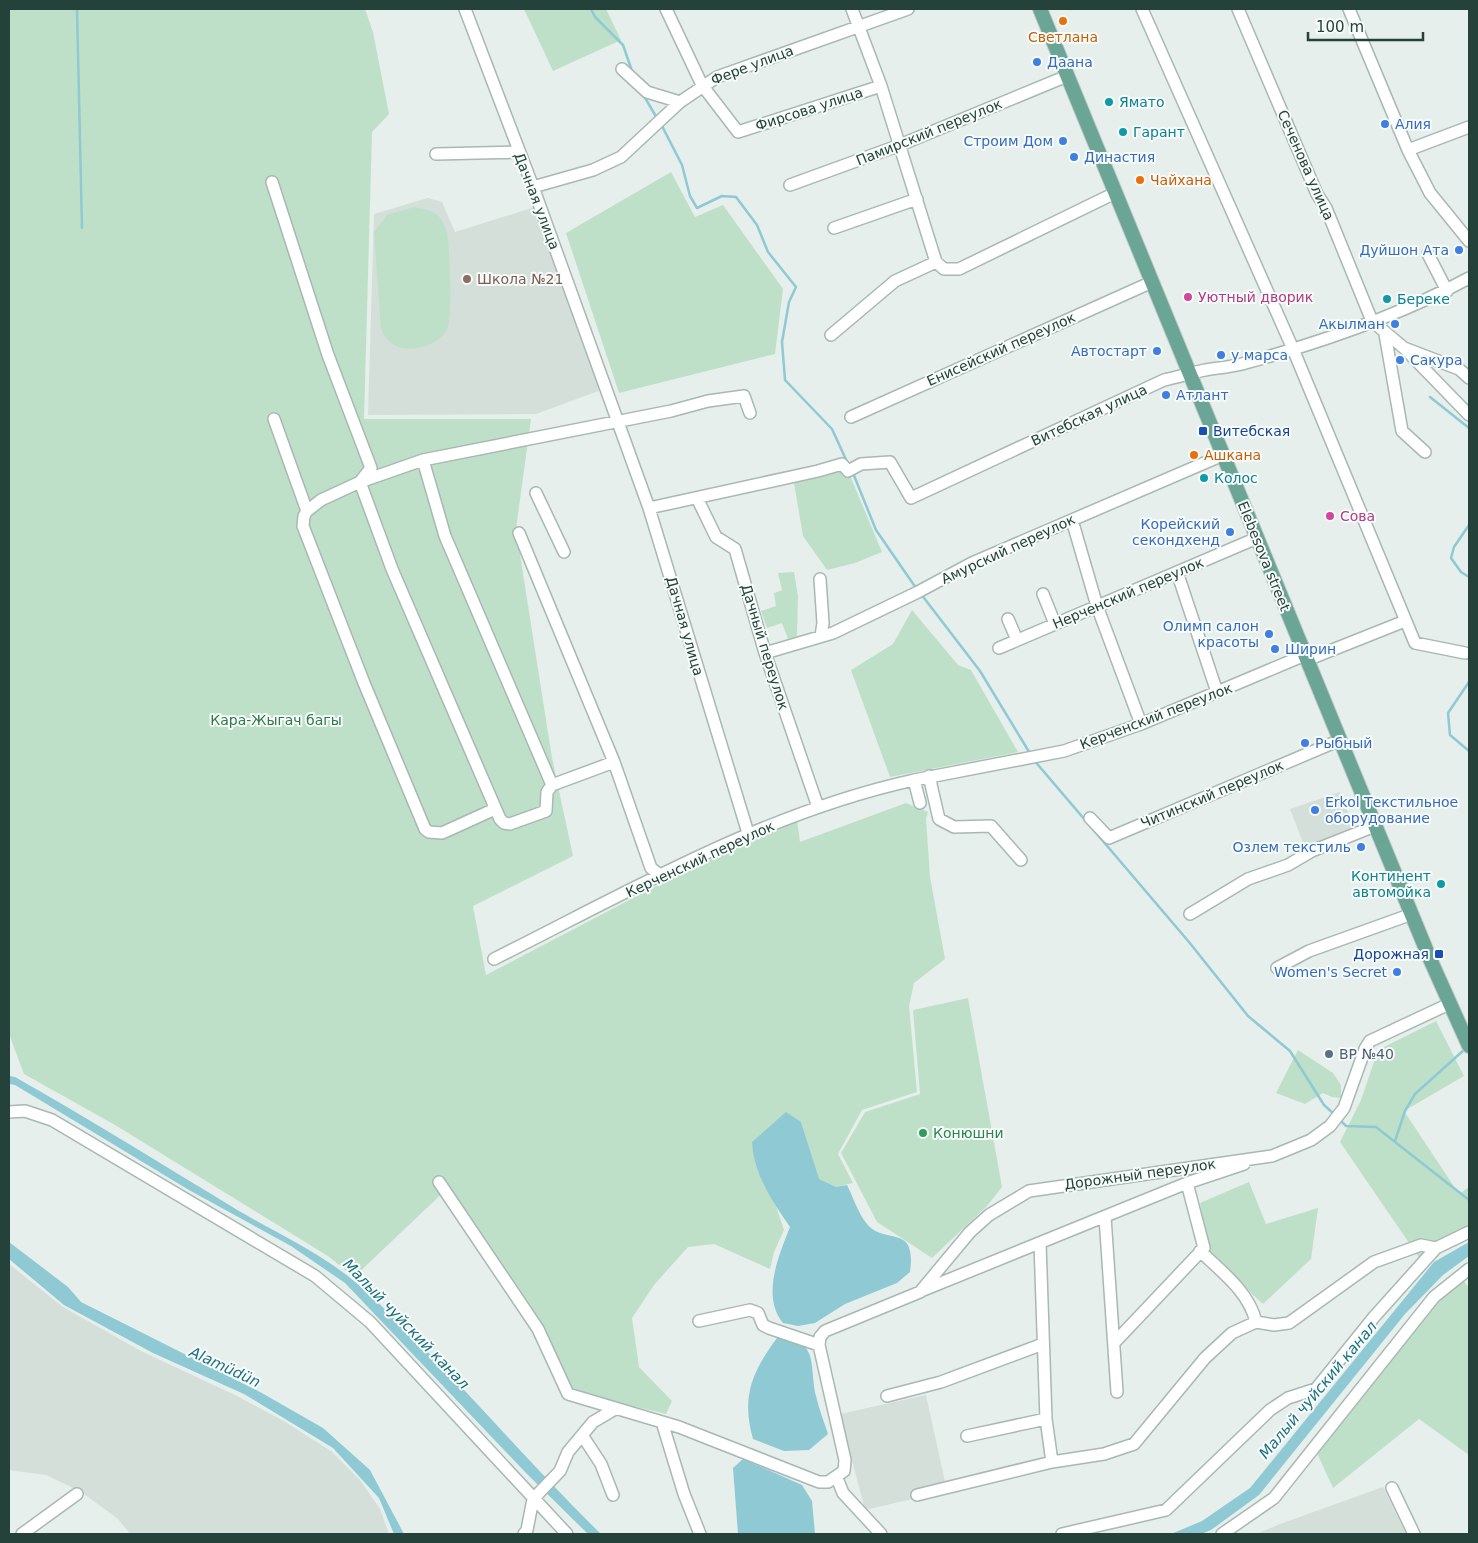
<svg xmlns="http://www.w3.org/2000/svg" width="1478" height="1543" font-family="'DejaVu Sans',sans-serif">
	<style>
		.built { fill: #d4dfda }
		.green { fill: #bfe0c8 }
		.water { fill: #8ec9d4 }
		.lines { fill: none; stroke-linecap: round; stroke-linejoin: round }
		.stream { stroke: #8ec9d4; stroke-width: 2.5 }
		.minor-casing { stroke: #a8b8b2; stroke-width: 14 }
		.major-casing { stroke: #c2cac8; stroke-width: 16 }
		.minor { stroke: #fff; stroke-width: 11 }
		.major { stroke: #6aa596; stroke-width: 14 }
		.food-dot { fill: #e8710a; stroke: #f7fbf9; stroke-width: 2 }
		.shop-dot { fill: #3f7fe0; stroke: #f7fbf9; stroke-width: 2 }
		.culture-dot { fill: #0f9aa8; stroke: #f7fbf9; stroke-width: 2 }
		.education-dot { fill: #8d6e63; stroke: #f7fbf9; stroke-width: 2 }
		.hotel-dot { fill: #d1479c; stroke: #f7fbf9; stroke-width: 2 }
		.transit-dot { fill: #1a4fb4; stroke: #f7fbf9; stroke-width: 2 }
		.service-dot { fill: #5c6f8a; stroke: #f7fbf9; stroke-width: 2 }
		.leisure-dot { fill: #2e9e5b; stroke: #f7fbf9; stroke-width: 2 }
		.labels { text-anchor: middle; stroke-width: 4; stroke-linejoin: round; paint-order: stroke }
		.food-label { font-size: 14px; fill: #c56008; stroke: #f7fbf9; text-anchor: start }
		.shop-label { font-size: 14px; fill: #366cbe; stroke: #f7fbf9; text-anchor: start }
		.street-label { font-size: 14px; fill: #24423a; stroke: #f7fbf9 }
		.culture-label { font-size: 14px; fill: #0d838f; stroke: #f7fbf9; text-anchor: start }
		.education-label { font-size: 14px; fill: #785e54; stroke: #f7fbf9; text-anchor: start }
		.hotel-label { font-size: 14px; fill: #b23c85; stroke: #f7fbf9; text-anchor: start }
		.transit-label { font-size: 14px; fill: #164399; stroke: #f7fbf9; text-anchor: start }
		.park-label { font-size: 14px; fill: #2d7a4b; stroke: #f7fbf9 }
		.service-label { font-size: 14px; fill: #4e5e75; stroke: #f7fbf9; text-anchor: start }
		.leisure-label { font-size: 14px; fill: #27864d; stroke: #f7fbf9; text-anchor: start }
		.water-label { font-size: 15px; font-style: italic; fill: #1c6f80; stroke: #f7fbf9 }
	</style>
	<rect width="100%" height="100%" fill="#e6efeb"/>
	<path class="built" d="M428,198L442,202L455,232L538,206L601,390L536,414L368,415L374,214Z
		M1340,792L1354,827L1305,848L1290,809Z
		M9,1264L63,1307L141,1351L237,1396L282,1420L331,1451L360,1480L380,1509L389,1534H130L118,1519L80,1491L46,1475L9,1470Z
		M926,1395L947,1491L865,1510L840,1414Z
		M1383,1487L1406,1534H1256L1280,1524Z"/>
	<path class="green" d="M9,9H365L373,32L389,114L372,132L364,419H531L516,529L552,758L573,856L473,906L486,975L658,885L746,842L797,820L800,842L906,803L928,812L926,819L930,877L945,959L914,983L909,1006L917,1092L862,1110L838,1154L853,1183L836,1187L818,1179L801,1122L761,1179L776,1206L784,1230L774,1252L770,1269L714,1244L688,1247L654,1285L632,1318L639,1367L672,1401L666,1414L571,1391L542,1323L449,1187L354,1277L328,1256L115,1125L24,1074L9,1034Z
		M524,9H606L621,40L553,71Z
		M671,172L695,217L723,205L783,289L775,354L619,393L566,233Z
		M414,207C423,209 435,210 441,219C444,223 446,229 447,233C450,250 453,316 447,329C438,348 401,357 387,339C385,337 383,332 381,329L374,232L387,215Z
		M840,471L851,478L882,552L855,563L827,570L803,536L794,483Z
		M794,572L798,596L797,636L788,639L782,623L767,628L761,611L776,606L774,593L782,590L778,573Z
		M912,610L958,665L971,670L1018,752L890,777L851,670L893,644Z
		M968,998L1002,1187L987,1206L932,1258L877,1222L841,1153L865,1112L920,1094L913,1010Z
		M1436,1021L1464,1076L1404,1111L1459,1194L1469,1187V1227L1420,1259L1340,1142L1361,1100L1378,1050Z
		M1298,1050L1333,1073L1341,1085V1098L1332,1097L1323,1093L1305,1104L1276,1093Z
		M1249,1182L1266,1224L1318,1208L1311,1259L1263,1304L1210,1256L1200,1203Z
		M1464,1281L1469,1288V1455L1419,1419L1333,1488L1317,1453L1434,1303Z"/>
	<path class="water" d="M9,1076L15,1077C91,1120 165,1166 239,1211C280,1235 325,1255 361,1287C446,1364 519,1454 601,1534H588L527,1474L345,1283L291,1246L189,1190L15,1085L9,1084Z
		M786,1112L801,1122L819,1179L836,1187L847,1185C853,1197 858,1213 867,1224C885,1246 917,1222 910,1272L897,1283L845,1304L815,1323L798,1326L783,1323C761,1296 779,1255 790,1227C772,1201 754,1175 752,1142Z
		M9,1242L68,1287L81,1302L260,1392L323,1428L370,1470L404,1534H394L379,1498L333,1448L244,1394L153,1353L64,1305L9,1259Z
		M1469,1242V1256L1443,1275L1405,1314L1259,1495L1211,1530L1201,1534H1171L1202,1521L1250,1488L1434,1262Z
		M777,1338C820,1339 809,1365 816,1396C819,1409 824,1422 828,1434L809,1450L784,1451L753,1439C741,1397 752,1372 777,1338Z
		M743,1459L802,1485L812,1501L815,1534H738L733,1468Z"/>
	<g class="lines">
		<path class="stream" d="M77,9L82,228
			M591,9L595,17L623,45L632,71
			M644,96L658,120
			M661,124L682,165L690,196L697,208L722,196L736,197L757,225L768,252L796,287L789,302L782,342L785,380L832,429L848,464
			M1430,397L1469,428
			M853,473L876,530L916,588
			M1469,525L1454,547L1451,558L1461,572L1469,577
			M921,594L980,671L1031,755
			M1469,682L1448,713L1450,735L1469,751
			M1033,759L1189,942L1248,1016L1290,1051L1324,1105L1334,1114
			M1340,1120L1346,1126L1376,1127L1469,1200
			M1395,1141L1405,1111L1415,1094L1465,1049"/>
		<defs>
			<path id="minor" d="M465,9L533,187L649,508L748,833
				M666,9L702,85L738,132L881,86
				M852,9L881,86L936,262L944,269H959L1115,193
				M1142,9L1293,349L1415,643L1465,653
				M1238,9L1317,194L1326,208L1372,321L1404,348L1459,369L1469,378
				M1349,9L1408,150L1430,193L1469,241
				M622,69L647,92L680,102
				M1408,150L1469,127
				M436,154L518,152
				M272,182L328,355L371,468L360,482L321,500L307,511
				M790,185L900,145L1067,76
				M533,187L593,170L621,157L680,102L717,77L908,9
				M834,228L917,199
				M1428,254L1447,291
				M1385,334L1402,431L1425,452
				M831,335L895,281L936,262
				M1404,348L1469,415
				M851,417L1152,282
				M274,419L307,511L304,516L303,526L364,683L425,829L429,832L442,833L495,809
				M423,460L360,482L392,569L500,819L504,823L510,824L546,811L547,792L552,785
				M536,493L564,552
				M697,498L716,537L735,549L765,653L818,807
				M649,508L818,471L842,464L848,471L861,464L890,462L911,498L1164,380C1178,377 1191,373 1205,370C1217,368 1230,367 1242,364C1319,343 1399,316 1469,278
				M1072,520L1097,606L1141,724
				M519,533L614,762L651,868L661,876
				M1177,572L1217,692
				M820,579L823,623L821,636
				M1043,594L1055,624
				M1008,619L1017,640
				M999,648L1257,538
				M765,653L833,633L918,592L972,563L1223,455
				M1307,660L1405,621
				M614,762L552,785L445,536L423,460L671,411L708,401L744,396L750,413
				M929,776L939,819L954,827L991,826L1021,860
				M920,803L914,780L1064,751L1141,724L1305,655
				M1090,818L1109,838L1340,740
				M1190,914L1248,879L1288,865L1312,851L1375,826
				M494,959C630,891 764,813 914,780
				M1277,968L1309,951L1412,914
				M9,1112L25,1111L52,1120L315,1276L370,1322L567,1534
				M439,1182L538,1329L568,1394L679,1427L819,1482H828L844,1471L845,1460L819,1345L820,1337L825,1331L920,1292L970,1232L989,1215L1029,1191L1272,1156L1311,1140L1330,1126L1344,1108L1365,1049L1370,1041L1449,1004
				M1105,1217L1117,1392
				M1040,1243L1046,1419L1052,1462L1104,1454L1134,1444L1205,1358L1232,1333L1256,1322
				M1200,1251C1222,1272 1249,1292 1256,1322L1274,1325L1289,1323L1374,1262L1421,1245L1436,1248
				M921,1291L1187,1183L1244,1164
				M699,1321L750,1310L758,1313L763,1325L769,1328L819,1345
				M1115,1342L1204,1248L1187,1183
				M887,1396L941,1382L1043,1344
				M662,1422L684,1494L700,1534
				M582,1435L601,1464L613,1495
				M967,1436L1046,1419
				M837,1478L843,1493L881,1534
				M1392,1488L1414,1534
				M917,1495L1052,1462
				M22,1534L77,1494
				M524,1534L527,1530L533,1499L560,1471L568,1452L593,1422L615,1409
				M1062,1534L1166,1510L1270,1410L1288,1398L1316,1389L1374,1317L1436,1248L1469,1232
				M1222,1534L1274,1498L1434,1297L1469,1269"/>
			<path id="major" d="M1040,9L1430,959L1469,1046"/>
		</defs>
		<use href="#minor" class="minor-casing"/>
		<use href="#major" class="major-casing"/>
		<use href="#minor" class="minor"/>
		<use href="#major" class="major"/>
	</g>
	<g class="food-dot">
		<circle cx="1063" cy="21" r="5"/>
		<circle cx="1140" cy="180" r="5"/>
		<circle cx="1194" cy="455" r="5"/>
	</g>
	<g class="shop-dot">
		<circle cx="1037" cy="62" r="5"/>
		<circle cx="1385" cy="124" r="5"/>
		<circle cx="1063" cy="141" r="5"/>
		<circle cx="1074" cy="157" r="5"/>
		<circle cx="1459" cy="250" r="5"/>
		<circle cx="1395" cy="324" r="5"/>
		<circle cx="1157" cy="351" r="5"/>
		<circle cx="1221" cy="355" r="5"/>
		<circle cx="1400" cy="360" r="5"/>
		<circle cx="1166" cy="395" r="5"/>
		<circle cx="1230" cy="532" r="5"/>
		<circle cx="1269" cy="634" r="5"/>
		<circle cx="1275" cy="649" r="5"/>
		<circle cx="1305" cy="743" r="5"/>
		<circle cx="1315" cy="810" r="5"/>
		<circle cx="1361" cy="847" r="5"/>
		<circle cx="1397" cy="972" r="5"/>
	</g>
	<g class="culture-dot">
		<circle cx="1109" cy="102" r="5"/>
		<circle cx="1123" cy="132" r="5"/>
		<circle cx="1387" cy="299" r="5"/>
		<circle cx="1204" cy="478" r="5"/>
		<circle cx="1441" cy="884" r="5"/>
	</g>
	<circle class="education-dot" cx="467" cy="279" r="5"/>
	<g class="hotel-dot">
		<circle cx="1188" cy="297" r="5"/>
		<circle cx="1330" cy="516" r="5"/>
	</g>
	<g class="transit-dot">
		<rect x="1198" y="426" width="10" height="10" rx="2.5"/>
		<rect x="1434" y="949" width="10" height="10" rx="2.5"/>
	</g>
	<circle class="service-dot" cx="1329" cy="1054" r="5"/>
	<circle class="leisure-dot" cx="923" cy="1133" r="5"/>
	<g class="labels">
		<g class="food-label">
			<text x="1063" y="42" text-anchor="middle">Светлана</text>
			<text x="1150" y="185">Чайхана</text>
			<text x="1204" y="460">Ашкана</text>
		</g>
		<g class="shop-label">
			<text x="1047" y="67">Даана</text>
			<text x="1395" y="129">Алия</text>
			<text x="1053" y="146" text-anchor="end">Строим Дом</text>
			<text x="1084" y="162">Династия</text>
			<text x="1449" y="255" text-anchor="end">Дуйшон Ата</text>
			<text x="1385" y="329" text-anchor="end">Акылман</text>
			<text x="1147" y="356" text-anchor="end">Автостарт</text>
			<text x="1231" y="360">у марса</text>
			<text x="1410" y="365">Сакура</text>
			<text x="1176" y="400">Атлант</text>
			<text x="1220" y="529" text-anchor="end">Корейский<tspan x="1220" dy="16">секондхенд</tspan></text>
			<text x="1259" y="631" text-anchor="end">Олимп салон<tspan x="1259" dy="16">красоты</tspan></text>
			<text x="1285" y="654">Ширин</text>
			<text x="1315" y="748">Рыбный</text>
			<text x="1325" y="807">Erkol Текстильное<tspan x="1325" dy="16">оборудование</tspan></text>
			<text x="1351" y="852" text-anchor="end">Озлем текстиль</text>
			<text x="1387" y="977" text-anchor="end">Women's Secret</text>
		</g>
		<g class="street-label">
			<text transform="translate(752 65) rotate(-21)" y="5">Фере улица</text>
			<text transform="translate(809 109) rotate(-18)" y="5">Фирсова улица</text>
			<text transform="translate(929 132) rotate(-22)" y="5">Памирский переулок</text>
			<text transform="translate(1306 165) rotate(66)" y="5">Сеченова улица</text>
			<text transform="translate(537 201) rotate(69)" y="5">Дачная улица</text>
			<text transform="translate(1001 349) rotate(-24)" y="5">Енисейский переулок</text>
			<text transform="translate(1089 415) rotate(-25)" y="5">Витебская улица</text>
			<text transform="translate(1008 549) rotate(-25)" y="5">Амурский переулок</text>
			<text transform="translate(1264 556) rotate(68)" y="5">Elebesova street</text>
			<text transform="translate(1128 593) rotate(-23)" y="5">Нерченский переулок</text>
			<text transform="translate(685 626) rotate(74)" y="5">Дачная улица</text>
			<text transform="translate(765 647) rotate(73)" y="5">Дачный переулок</text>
			<text transform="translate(1156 716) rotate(-21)" y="5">Керченский переулок</text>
			<text transform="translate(1212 794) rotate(-23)" y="5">Читинский переулок</text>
			<text transform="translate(700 859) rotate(-25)" y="5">Керченский переулок</text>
			<text transform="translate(1140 1174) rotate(-8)" y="5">Дорожный переулок</text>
		</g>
		<g class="culture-label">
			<text x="1119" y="107">Ямато</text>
			<text x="1133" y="137">Гарант</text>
			<text x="1397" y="304">Береке</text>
			<text x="1214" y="483">Колос</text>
			<text x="1431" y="881" text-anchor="end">Континент<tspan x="1431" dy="16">автомойка</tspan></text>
		</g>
		<g class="education-label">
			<text x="477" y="284">Школа №21</text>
		</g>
		<g class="hotel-label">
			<text x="1198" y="302">Уютный дворик</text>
			<text x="1340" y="521">Сова</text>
		</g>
		<g class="transit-label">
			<text x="1213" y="436">Витебская</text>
			<text x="1429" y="959" text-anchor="end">Дорожная</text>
		</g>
		<g class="park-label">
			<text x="276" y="725">Кара-Жыгач багы</text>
		</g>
		<g class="service-label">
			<text x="1339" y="1059">BP №40</text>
		</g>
		<g class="leisure-label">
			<text x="933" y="1138">Конюшни</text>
		</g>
		<g class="water-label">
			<text transform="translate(406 1324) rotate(46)" y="5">Малый чуйский канал</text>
			<text transform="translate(225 1367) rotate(25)" y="5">Alamüdün</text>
			<text transform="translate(1318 1390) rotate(-50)" y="5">Малый чуйский канал</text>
		</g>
	</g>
	<rect width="1478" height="1543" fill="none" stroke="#24423a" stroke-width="20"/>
	<path d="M1308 32v8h115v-8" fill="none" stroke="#24423a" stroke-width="2.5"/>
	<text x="1316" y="32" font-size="15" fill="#24423a" stroke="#f7fbf9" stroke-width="4" paint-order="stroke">100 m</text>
</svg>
